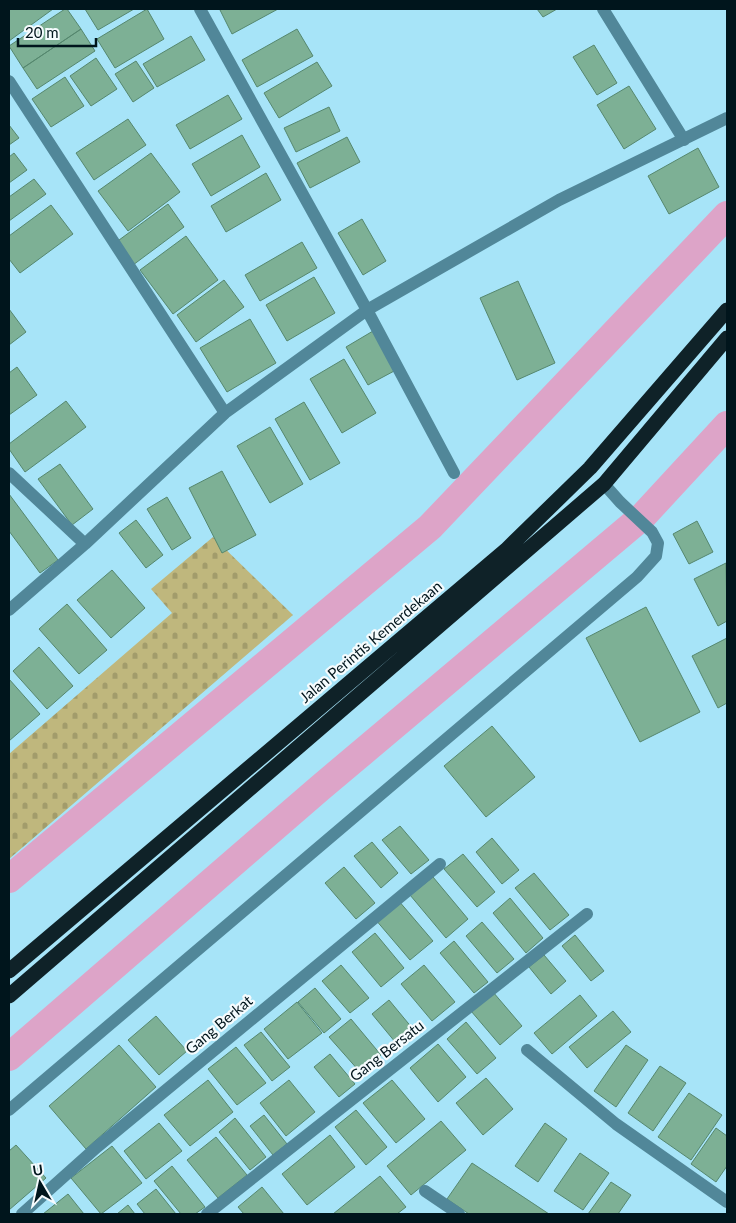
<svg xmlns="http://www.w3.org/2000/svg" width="736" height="1223" font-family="Lato,sans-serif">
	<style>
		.cemetery { fill: url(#cemetery-stones) }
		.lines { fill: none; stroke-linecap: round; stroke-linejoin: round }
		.canal { stroke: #dda4c8; stroke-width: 28 }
		.building { fill: #7db095; stroke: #55876e }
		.street { stroke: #518799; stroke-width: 12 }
		.highway { stroke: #0f2228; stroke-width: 15 }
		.labels { text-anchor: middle; stroke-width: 4.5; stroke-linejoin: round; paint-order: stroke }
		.street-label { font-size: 15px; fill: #00151c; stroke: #f5fbfd }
	</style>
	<defs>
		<pattern id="cemetery-stones" width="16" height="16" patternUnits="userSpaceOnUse" patternTransform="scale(1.25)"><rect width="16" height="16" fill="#bfb77d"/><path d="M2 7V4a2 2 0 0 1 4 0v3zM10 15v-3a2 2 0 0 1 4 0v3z" fill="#a29c6b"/></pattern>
	</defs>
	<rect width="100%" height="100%" fill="#a7e4f8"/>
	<path class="cemetery" d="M213,537L293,615L9,859V754L172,613L151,589Z"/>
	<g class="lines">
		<path class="canal" d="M9,879L430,527L727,215
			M9,1057L320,788L643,516L727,425"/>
	</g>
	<path class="building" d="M9,9H53L9,41Z
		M65,9H67L81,29L23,68L9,46Z
		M85,9H134L98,30Z
		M147,9L164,39L115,68L97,39Z
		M223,9H278L232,34L220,10Z
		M537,9H557L543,17Z
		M81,29L95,51L37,89L23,68Z
		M297,29L313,56L257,87L242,60Z
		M191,36L205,60L157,87L143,64Z
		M594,45L617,83L597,95L573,57Z
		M96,58L117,89L91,106L70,76Z
		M136,61L154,88L133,102L115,74Z
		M317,62L332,86L279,118L264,93Z
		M65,77L84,106L51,127L32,99Z
		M629,86L656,129L624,149L597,105Z
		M228,95L242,119L190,149L176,125Z
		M329,107L340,131L296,152L284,128Z
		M128,119L146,145L94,180L76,153Z
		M9,125L19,138L9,145Z
		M242,135L260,167L211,196L192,164Z
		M347,137L360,162L310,188L297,163Z
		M698,148L719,187L669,214L648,176Z
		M14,153L27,170L9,183V157Z
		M151,153L180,192L128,231L98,191Z
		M266,173L281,200L226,232L211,206Z
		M34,179L46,194L9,221V197Z
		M168,204L184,227L133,265L115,243Z
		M51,205L73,234L20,273L9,259V236Z
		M362,219L386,261L363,275L338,233Z
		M186,236L218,280L173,314L140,270Z
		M302,242L317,268L260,301L245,275Z
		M314,277L335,313L287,341L266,305Z
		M224,280L244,307L196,342L177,315Z
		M518,281L555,363L517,380L480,298Z
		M9,309L26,332L9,345Z
		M250,319L276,363L227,392L200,348Z
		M373,331L396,370L368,385L346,347Z
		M344,359L376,413L342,433L310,379Z
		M17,367L37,395L9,415V373Z
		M66,401L86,427L25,472L9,449V444Z
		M304,402L340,463L310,480L275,419Z
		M270,427L303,484L270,503L237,446Z
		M60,464L93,509L72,525L38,479Z
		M222,471L256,535L222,553L189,488Z
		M9,494L58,560L40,573L9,531Z
		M167,497L191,538L172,550L147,509Z
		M136,520L163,555L146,568L119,533Z
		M697,521L713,552L689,564L673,534Z
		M726,563L727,621L718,626L694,579Z
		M112,570L145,608L111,638L77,600Z
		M67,604L107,650L79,674L39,629Z
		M646,607L700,712L640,742L586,638Z
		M727,638V703L718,708L692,656Z
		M39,647L73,686L47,709L13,671Z
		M9,679L40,714L9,741Z
		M492,726L535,777L486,817L444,766Z
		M400,826L429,860L411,874L382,840Z
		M492,838L519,870L502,884L476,852Z
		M372,842L398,873L381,888L354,856Z
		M463,854L495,892L477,907L444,869Z
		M344,867L375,903L356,919L325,883Z
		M534,873L569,915L550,930L515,888Z
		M433,877L468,919L446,938L410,895Z
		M510,898L543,938L526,953L493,913Z
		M398,900L433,941L410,960L375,919Z
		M482,922L514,959L497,973L466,936Z
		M375,933L404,968L381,987L352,952Z
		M575,935L604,971L591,981L562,946Z
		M454,941L488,982L474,993L440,953Z
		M544,955L566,981L551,994L529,967Z
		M341,965L369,998L350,1013L322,981Z
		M424,965L455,1002L432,1021L401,984Z
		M315,988L341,1019L324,1033L298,1002Z
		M493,992L522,1026L500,1045L471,1011Z
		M580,995L597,1016L552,1054L534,1033Z
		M389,1000L413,1029L396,1043L372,1014Z
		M297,1002L322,1033L288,1059L264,1029Z
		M613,1011L631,1032L587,1068L569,1047Z
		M156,1016L187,1051L159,1075L128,1040Z
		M351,1019L381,1055L360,1072L329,1037Z
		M466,1022L496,1058L477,1074L447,1039Z
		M261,1032L290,1067L272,1081L244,1045Z
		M438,1044L466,1077L438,1102L410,1068Z
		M119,1045L156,1087L86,1149L49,1106Z
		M626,1045L648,1060L616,1107L594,1091Z
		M236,1047L266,1083L237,1105L208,1069Z
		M330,1054L355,1084L339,1097L314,1067Z
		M660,1066L686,1083L653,1131L628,1113Z
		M486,1078L513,1109L483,1135L456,1103Z
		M208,1080L233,1112L190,1146L164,1115Z
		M289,1080L315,1112L286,1136L260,1103Z
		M392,1080L425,1119L396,1143L363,1103Z
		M689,1093L722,1115L691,1160L658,1137Z
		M356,1110L387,1147L366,1165L335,1127Z
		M264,1115L287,1144L273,1155L250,1126Z
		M235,1118L266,1157L250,1170L219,1132Z
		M441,1121L466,1150L411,1195L387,1166Z
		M159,1123L182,1151L146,1179L124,1151Z
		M545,1123L567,1139L538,1182L515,1166Z
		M716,1128L727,1136V1166L716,1182L691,1164Z
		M330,1135L355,1167L307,1205L282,1174Z
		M216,1137L247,1175L218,1198L187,1160Z
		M16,1145L46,1178L9,1210V1151Z
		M112,1146L142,1183L101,1214L71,1178Z
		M580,1153L609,1173L583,1210L554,1191Z
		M472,1163L549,1214H469L447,1199Z
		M172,1166L205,1207L195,1214H181L154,1181Z
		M380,1176L406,1207L397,1214H333Z
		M611,1182L631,1195L618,1214H588Z
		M262,1187L284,1214H244L238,1207Z
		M156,1189L176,1214H145L137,1204Z
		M68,1194L84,1214H43Z
		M128,1205L135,1214H117Z"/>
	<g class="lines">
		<path class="street" d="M200,9L367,310L454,473
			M603,9L684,140
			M9,81L225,413
			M9,473L85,544
			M9,610L85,544L225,413L367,310L559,200L727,118
			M527,1050L616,1124L727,1202
			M9,1110L637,577L656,556L658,543L652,532L620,502L604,484
			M425,1191L459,1214
			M22,1214L97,1147L440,864
			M207,1214L587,914"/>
		<path class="highway" d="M9,971L506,550L590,468L727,310
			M9,996L604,484L727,338"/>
	</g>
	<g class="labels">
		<g class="street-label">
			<text transform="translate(371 642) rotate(-40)" y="5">Jalan Perintis Kemerdekaan</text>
			<text transform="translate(219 1025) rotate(-40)" y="5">Gang Berkat</text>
			<text transform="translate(387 1051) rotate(-38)" y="5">Gang Bersatu</text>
		</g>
	</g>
	<rect width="736" height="1223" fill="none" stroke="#00151c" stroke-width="20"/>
	<g transform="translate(40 1183) rotate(351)" stroke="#f5fbfd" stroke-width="4" paint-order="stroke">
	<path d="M0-4L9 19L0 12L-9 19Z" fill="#00151c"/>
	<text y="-8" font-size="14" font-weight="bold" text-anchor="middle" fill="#00151c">U</text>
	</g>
	<path d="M18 38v8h78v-8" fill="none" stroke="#00151c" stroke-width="2.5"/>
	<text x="25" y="38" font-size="15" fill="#00151c" stroke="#f5fbfd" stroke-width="4" paint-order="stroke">20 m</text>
</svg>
